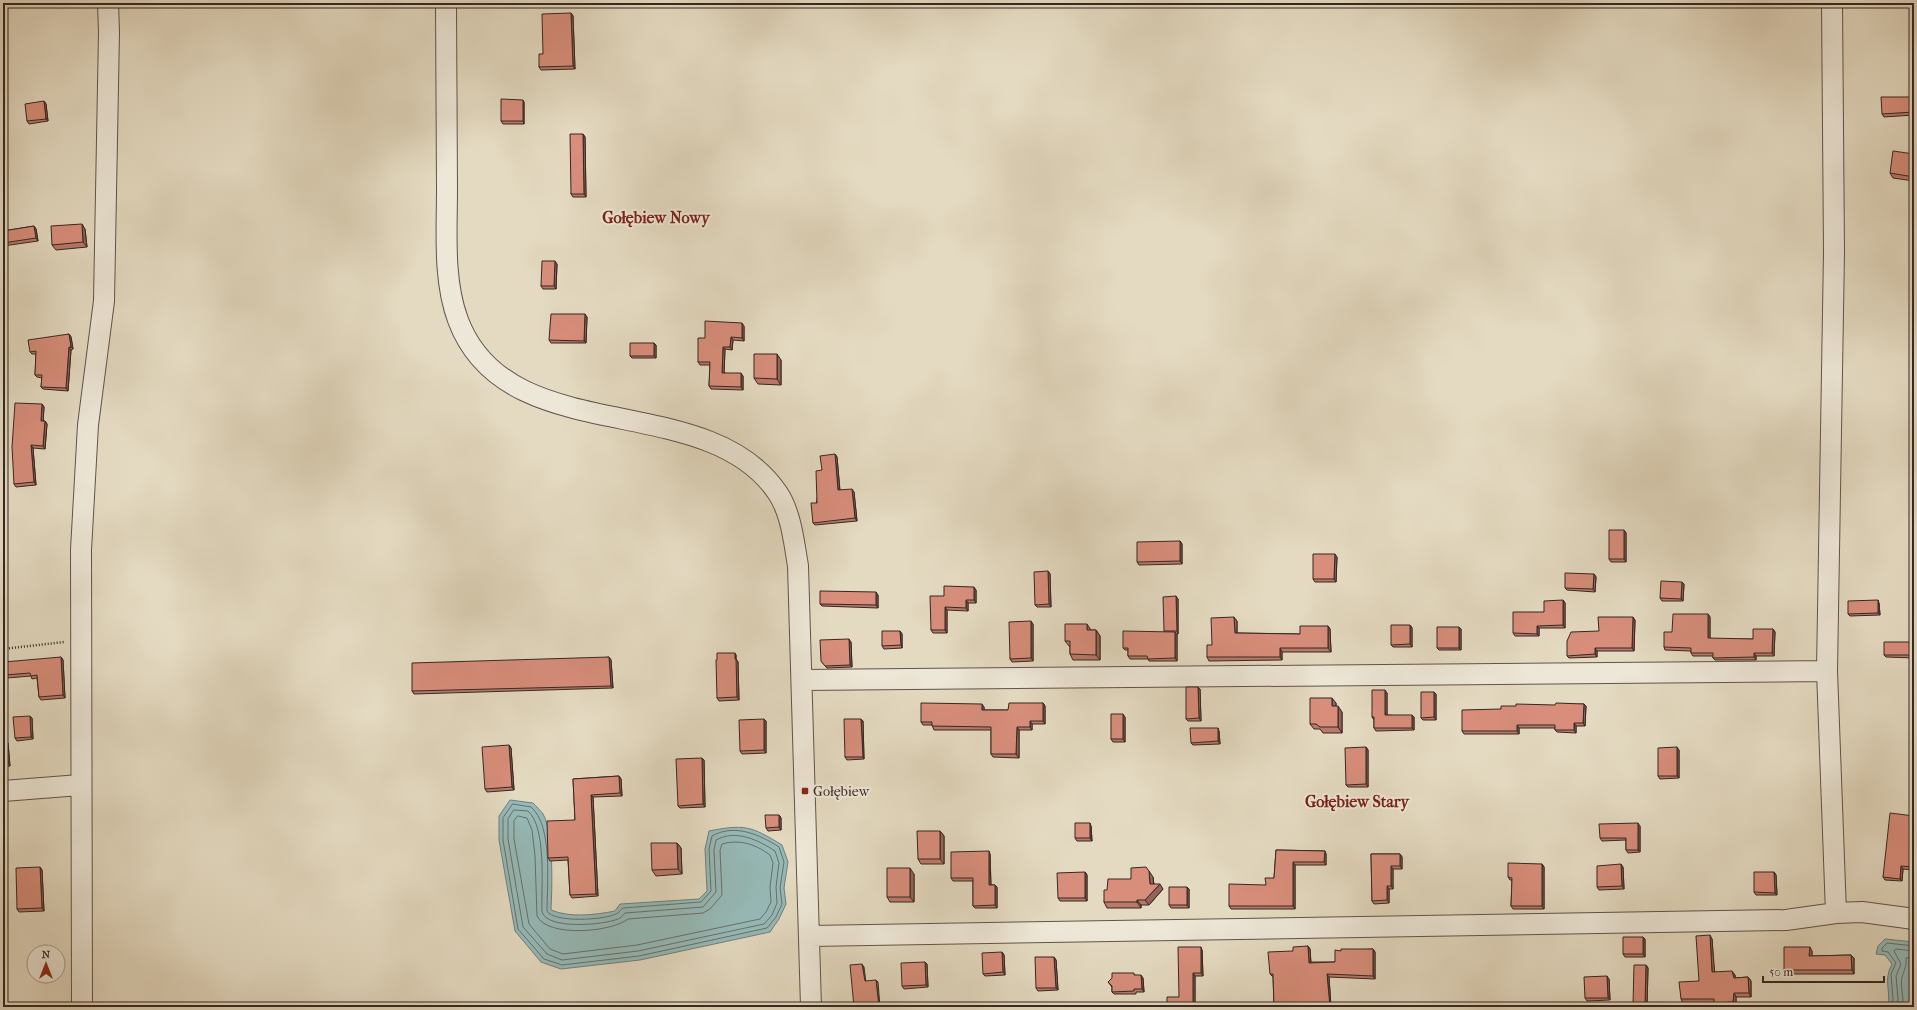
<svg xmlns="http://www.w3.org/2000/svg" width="1917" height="1010" font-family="'IM FELL French Canon',serif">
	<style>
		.water { fill: #96bab8; stroke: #6f7f7c }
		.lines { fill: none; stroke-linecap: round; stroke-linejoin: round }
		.shore { stroke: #66706d; stroke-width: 1 }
		.minor-casing { stroke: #61544a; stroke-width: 22 }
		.path { stroke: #352722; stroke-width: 2.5; stroke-dasharray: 1 2; stroke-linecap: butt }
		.minor { stroke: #ede7d7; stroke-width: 20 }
		.wall { fill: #ba7a6a; stroke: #352722 }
		.shaded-wall { fill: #976356; stroke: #352722 }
		.building { fill: #d88e7b; stroke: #352722 }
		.poi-dot { fill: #8f2418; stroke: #ede7d7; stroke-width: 1.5 }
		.labels { text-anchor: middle; stroke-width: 4; stroke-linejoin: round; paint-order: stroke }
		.poi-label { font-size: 14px; fill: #352722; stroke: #ede7d7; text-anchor: start }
		.quarter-label { font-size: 16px; font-weight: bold; fill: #7a1f14; stroke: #ede7d7 }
	</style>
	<rect width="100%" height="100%" fill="#e4dac1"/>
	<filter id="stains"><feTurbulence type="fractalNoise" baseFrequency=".005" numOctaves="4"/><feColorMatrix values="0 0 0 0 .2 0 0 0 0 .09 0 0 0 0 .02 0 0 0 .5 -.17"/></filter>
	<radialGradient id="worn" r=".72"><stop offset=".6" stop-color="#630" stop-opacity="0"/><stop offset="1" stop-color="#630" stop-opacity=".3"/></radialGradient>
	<path class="water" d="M510,800L533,803C536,806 540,810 543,814C554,832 552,889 551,910C570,918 595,915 615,911L620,904L699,899L707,891L705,849L709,831C745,824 751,826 782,845L788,862L784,888L786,904L779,919L770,932L640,960L561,969L541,962L515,931L499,840V816Z
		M1885,939L1914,942V1007H1888C1891,989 1883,981 1892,964L1885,955L1876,954L1878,946Z"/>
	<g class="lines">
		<path class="shore" d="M513,804L531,807C553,826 547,883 547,911C554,923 604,920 616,914C619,913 620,910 623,908L701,902L711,891L709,849L712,836C735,823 760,835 779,847L784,862L780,888L782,904L776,917L767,928L639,956L562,965L544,959L518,929L503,840V818Z
			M514,810L528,811C547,828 541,887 542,912C548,930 603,925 618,919C621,918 623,915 625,913L703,907L716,892L714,850L716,840C736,829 758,840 775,851L779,863L776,887L777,903L772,915L764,924L638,951L562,960L547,954L523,927L508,839V819Z
			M518,816L527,818L532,830L535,856L537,916C548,938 612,932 628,919L703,913L710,909L722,895L720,850L722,844C740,839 755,844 770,855L773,863L770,887L771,902L766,912L760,919L637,945L563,954L550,949L529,924L514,839V821Z
			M1892,1007L1893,999L1891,974L1896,963L1888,952L1882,951V948L1887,943L1914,946
			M1897,1007L1898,999L1896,976L1901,964L1894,951L1896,949L1914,951
			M1903,1007C1904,997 1900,986 1902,977C1904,970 1907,966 1906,958L1914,957"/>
		<defs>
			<path id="minor" d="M446,3C446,65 447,127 447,189C447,232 443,280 458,320C507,452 705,387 777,492C791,512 794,542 798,566L811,1007
				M1832,3L1834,252L1827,671L1836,913
				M802,680L1827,671
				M3,791L80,785
				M810,936L1786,920L1836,913L1862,912L1914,919
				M82,1007L81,550L88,425L104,301L109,32L108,3"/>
		</defs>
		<use href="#minor" class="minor-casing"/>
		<path class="path" d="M3,649L64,642"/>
		<use href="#minor" class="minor"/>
	</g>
	<path class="wall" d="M569,3H584V5L571,7Z
		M571,13L573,16L575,69L541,70L539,67L543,54Z
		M1914,97V115L1884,117L1882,114Z
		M44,101L46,104L48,121L29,124L27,121Z
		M524,102V124H503L501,121Z
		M583,134L585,137L586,197H573L571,194Z
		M1914,154V181L1893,178L1890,173Z
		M34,226L36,229L38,241L3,246V231Z
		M85,229L87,247L56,250L52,245Z
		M557,264L556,289H543L541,286Z
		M587,317L586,343H551L549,340Z
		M744,326V341L733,340L732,350L725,349L724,373L743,376V390L711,389L709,386L710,365H700L698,362L705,338Z
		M69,334L71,337L73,349L71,350L68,391L43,389L41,387L42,378L37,377L35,375L36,354H32L30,352Z
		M654,343L656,345V358H632L630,356Z
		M781,360V385L758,384L754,378Z
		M42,404L44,407L43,421H45L47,424L45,449L33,448L36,485L16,487L14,484Z
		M835,454L837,457L840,490L854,492L857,521L815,525L813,523L822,470Z
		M1624,530L1626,533V562H1611L1609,559Z
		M1180,541L1182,544V564L1139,565L1137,562Z
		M1337,557L1336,582H1315L1313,579Z
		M1048,571L1050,574L1051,607H1037L1035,605Z
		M1594,574L1596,577L1595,592L1567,590L1565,588Z
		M1684,584L1683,601H1662L1660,598Z
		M976,590V603H968V611L947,610V633H933L931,630L944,596Z
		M878,595V608L822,606L820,604Z
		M1178,599V634H1177V661H1149L1148,659H1130L1128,656V650H1125L1123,648L1164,632Z
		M1563,600L1565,603V628H1539V636H1515L1513,633Z
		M1879,603L1880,615L1850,616L1848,614Z
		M1708,614L1710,617V639H1753L1773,629L1775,632L1774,656H1756V660H1715L1713,658V656H1693L1691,653V651L1665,650L1664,647L1672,632Z
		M1635,620L1634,651H1597V657L1569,658L1567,656L1599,631Z
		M1237,621V633L1300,634L1328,626L1330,629L1331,652H1282V660L1209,661L1207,657L1212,645Z
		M1033,624V661L1012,662L1010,659Z
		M1410,625L1412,628V647H1393L1391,645Z
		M1459,627L1461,629V650H1439L1437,648Z
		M1091,630H1096L1100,636V660H1073L1070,654V646H1069L1065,641Z
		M900,631L902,634V648L884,649L882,646Z
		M851,642L852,667L827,668L821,661Z
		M1913,642L1914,644V658L1886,657L1884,655Z
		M736,655V659L738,662L739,700L719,701L717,698Z
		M61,657L63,660L65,698L41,700L39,697L37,678L32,679L31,676L7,678L5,675Z
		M609,657L611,660L613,688L414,694L412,691Z
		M1198,687L1200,689L1201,721H1188L1186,719Z
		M1434,692L1436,694V720H1423L1421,718Z
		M1387,693V715L1414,717V730L1376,731L1374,728V720L1372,717Z
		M1043,703L1045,706V724H1032V730H1019V758L993,757L991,754V730H934L932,725H923L921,722L984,707V710H1008Z
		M1336,703V706L1342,712V733H1323L1320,729H1314L1310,724Z
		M1584,704L1586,706L1585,726H1576V733L1557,732L1555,730V728H1519V734H1464L1462,731L1501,709Z
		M30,716L32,718L33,739L17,741L15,738Z
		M1125,717V742H1113L1111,739Z
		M764,719L766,721V753L742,754L740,751Z
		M863,721L864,759L847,760L845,757Z
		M1219,731L1220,744L1193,745L1191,743Z
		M3,740L8,743L10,766L3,767Z
		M509,745L511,748L514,790L487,792L485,789Z
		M1366,747L1368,750V787H1348L1346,785Z
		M1679,750V778L1660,779L1658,776Z
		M704,760L705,807L680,808L678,806Z
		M619,776L621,779L622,796L593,797L598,896L572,898L570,895L568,860L550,861L548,858L575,820L573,779Z
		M779,815L781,818V830L768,831L766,828Z
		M1914,816V870L1903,869L1902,881L1885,880L1883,877Z
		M1091,826L1092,841H1077L1075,838Z
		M1640,826V852L1628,853L1626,850V840L1602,841L1600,838Z
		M940,831L944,836V864H921L918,859Z
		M677,843L681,848L682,874L656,876L652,870Z
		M1276,850L1325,851L1326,854V865H1295V909H1231L1229,906L1266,885L1274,878Z
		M990,854L991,885H995L997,887V908H975L973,906V881H953L951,878Z
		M1371,854H1400L1402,857V869H1393V889H1389V903L1374,904L1372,901Z
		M1542,864L1544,867V909H1513L1511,906L1512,880H1510L1508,877Z
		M40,867L42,870L44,911L19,912L17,909Z
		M1623,867L1624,889L1599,890L1597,887Z
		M1085,872L1087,875V901H1060L1058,898Z
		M1774,872L1776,875L1777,895H1756L1754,892Z
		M914,874V902H890L887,897Z
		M1153,877L1154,884L1163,889L1149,905H1141V908H1107L1104,902L1107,890L1131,879Z
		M1189,889V908H1171L1169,905Z
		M1643,937L1645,939V957H1625L1623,954Z
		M1712,939L1714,972L1735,975V978L1748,977L1751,981V997H1736V1006L1716,1007L1714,1003H1683L1681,999L1699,981Z
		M1308,946L1310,949L1311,962H1335L1341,951L1373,949L1375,952V979L1329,977L1331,1007H1274L1273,976H1272L1270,974L1293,951Z
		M1202,950L1203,976H1195V1007L1179,997Z
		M1812,951V956L1851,955L1854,958V974H1786L1784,970Z
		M1002,952L1004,955L1005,975L985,976L983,974Z
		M1054,957L1056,960L1058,990L1038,991L1036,988Z
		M927,964L928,987L904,989L902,986Z
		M1646,965L1648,968L1647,1007H1635L1633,1005Z
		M1135,975L1143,978L1144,992H1136V994H1114L1112,992V987L1108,982Z
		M1609,979L1610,1000L1587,1001L1585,998Z"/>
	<path class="shaded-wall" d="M571,13L573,16L575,69L573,66Z
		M523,100L524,102V124L523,121Z
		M44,101L46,104L48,121L46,119Z
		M583,134L585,137L586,197L584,194Z
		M82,224L85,229L87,247L83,242Z
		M34,226L36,229L38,241L36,238Z
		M555,261L557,264L556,289L554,286Z
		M585,314L587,317L586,343L584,341Z
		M742,323L744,326V341L742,338Z
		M69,334L71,337L73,349L71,347Z
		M731,337L733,340L732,350L730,347Z
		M654,343L656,345V358L654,356Z
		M69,347L71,350L68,391L66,388Z
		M723,347L725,349L724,375L722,373Z
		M777,354L781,360V385L777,379Z
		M741,373L743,376V390L741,387Z
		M42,404L44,407L43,424L41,421Z
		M45,421L47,424L45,449L43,446Z
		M31,445L33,448L36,485L34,482Z
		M835,454L837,457L840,493L838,490Z
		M852,489L854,492L857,521L855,518Z
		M1624,530L1626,533V562L1624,559Z
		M1180,541L1182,544V564L1180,561Z
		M1335,554L1337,557L1336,582L1334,579Z
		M1048,571L1050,574L1051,607L1049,604Z
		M1594,574L1596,577L1595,592L1593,589Z
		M1682,582L1684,584L1683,601L1681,599Z
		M974,587L976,590V603L974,600Z
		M876,592L878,595V608L876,605Z
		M1176,596L1178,599V634L1177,631Z
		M966,600L968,603V611L966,608Z
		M1563,600L1565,603V628L1563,625Z
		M1878,600L1879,603L1880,615L1878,613Z
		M945,607L947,610V633L945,630Z
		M1708,614L1710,617V641L1708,638Z
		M1234,617L1237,621V637L1235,633Z
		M1633,617L1635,620L1634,651L1632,648Z
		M1031,621L1033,624V661L1031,658Z
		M1087,624L1091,630V636L1087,630Z
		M1410,625L1412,628V647L1410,644Z
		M1328,626L1330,629L1331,652L1328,648Z
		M1537,626L1539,628V636L1537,634Z
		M1459,627L1461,629V650L1459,648Z
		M1773,629L1775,632L1774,656L1772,653Z
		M1096,630L1100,636V660L1096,655Z
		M900,631L902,634V648L901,645Z
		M1175,632L1177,635V661L1175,658Z
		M849,639L851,642L852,667L850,665Z
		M1913,642L1914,644V657L1913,655Z
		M1280,648L1282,652V660L1280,657Z
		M1595,648L1597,651V657L1595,654Z
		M735,653L736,655V659L738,662L739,700L737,697Z
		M1754,653L1756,656V660L1754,657Z
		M61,657L63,660L65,698L63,695Z
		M609,657L611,660L613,688L611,686Z
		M1198,687L1200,689L1201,721L1199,718Z
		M1385,690L1387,693V718L1385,715Z
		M1434,692L1436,694V720L1434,717Z
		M1332,698L1336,703V712L1332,706Z
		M1043,703L1045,706V724L1043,721Z
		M982,704L984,707V713L982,710Z
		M1584,704L1586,706L1585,726L1583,723Z
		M1338,706L1342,712V733L1338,727Z
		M1123,714L1125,717V742L1123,739Z
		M1412,715L1414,717V730L1412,728Z
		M30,716L32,718L33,739L31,737Z
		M764,719L766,721V753L764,750Z
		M861,719L863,721L864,759L863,757Z
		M1030,721L1032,724V730L1030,727Z
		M1574,723L1576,726V733L1574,730Z
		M1517,725L1519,728V734L1517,731Z
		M1017,727L1019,730V758L1016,754Z
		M1218,728L1219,731L1220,744L1218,741Z
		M6,740L8,743L10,766L8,763Z
		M509,745L511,748L514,790L512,787Z
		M1366,747L1368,750V787L1366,784Z
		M1677,747L1679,750V778L1677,776Z
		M702,758L704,760L705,807L703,804Z
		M619,776L621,779L622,796L620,793Z
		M591,795L593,797L598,896L596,894Z
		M779,815L781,818V830L779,827Z
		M1090,823L1091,826L1092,841L1090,838Z
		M1638,823L1640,826V852L1638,850Z
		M940,831L944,836V864L940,859Z
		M677,843L681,848L682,874L678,869Z
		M989,851L990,854L991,887L989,885Z
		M1325,851L1326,854V865L1324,862Z
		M1400,854L1402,857V869L1400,866Z
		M1293,862L1295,865V909L1293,906Z
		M1542,864L1544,867V909L1542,906Z
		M1621,864L1623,867L1624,889L1622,886Z
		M1391,866L1393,869V889L1391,886Z
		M1901,866L1903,869L1902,881L1900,879Z
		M40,867L42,870L44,911L42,908Z
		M910,868L914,874V902L910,897Z
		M1149,871L1153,877L1154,889L1150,884Z
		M1085,872L1087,875V901L1085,898Z
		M1774,872L1776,875L1777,895L1775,893Z
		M1160,884L1163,889L1149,905L1145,900Z
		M995,885L997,887V908L995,905Z
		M1387,886L1389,889V903L1387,900Z
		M1187,887L1189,889V908L1187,905Z
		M1137,900L1141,905V908L1137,902Z
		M1710,935L1712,939L1715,976L1712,972Z
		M1643,937L1645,939V957L1643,954Z
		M1308,946L1310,949L1311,965L1309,963Z
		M1201,947L1202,950L1203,976L1201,973Z
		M1810,947L1812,951V960L1809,956Z
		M1373,949L1375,952V979L1373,976Z
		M1002,952L1004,955L1005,975L1003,972Z
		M1851,955L1854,958V974L1852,970Z
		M1054,957L1056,960L1058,990L1056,988Z
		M925,962L927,964L928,987L926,985Z
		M862,964L864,967L866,983L865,981Z
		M1646,965L1648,968L1647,1007L1645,1005Z
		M1732,971L1735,975L1736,981L1734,978Z
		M1193,973L1195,976V1007H1193Z
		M1327,974L1329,977L1331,1007H1330Z
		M1141,975L1143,978L1144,992L1142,989Z
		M1607,976L1609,979L1610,1000L1608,998Z
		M1748,977L1751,981V997L1749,993Z
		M876,980L878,982L880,1007H879Z
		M1734,993L1736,997V1006L1733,1002Z"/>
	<path class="building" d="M571,13L573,66L539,67V54H543L542,14Z
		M1881,97H1914V112L1882,114Z
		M501,99L523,100V121H501Z
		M44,101L46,119L27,121L25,104Z
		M570,134H583L584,194H571Z
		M1893,151L1914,154V177L1890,173Z
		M82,224L83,242L52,245L51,226Z
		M34,226L36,238L3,243V231Z
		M542,261H555L554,286H541Z
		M551,314H585L584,341L549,340Z
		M705,321L742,323V338L731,337L730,347H723L722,373H741V387L709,386L710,362H698V338H705Z
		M69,334L71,347H69L66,388L41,387L42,375H35L36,351L30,352L28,340Z
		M630,343H654V356H630Z
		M754,354H777V379L754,378Z
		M15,403L42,404L41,421H45L43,446L31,445L34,482L14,484L12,447Z
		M835,454L838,490L852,489L855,518L813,523L811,503H817L816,471L822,470L820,456Z
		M1609,530H1624V559H1609Z
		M1180,541V561L1137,562V542Z
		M1313,554H1335L1334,579H1313Z
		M1048,571L1049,604L1035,605L1034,572Z
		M1565,573L1594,574L1593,589L1565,588Z
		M1661,581L1682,582L1681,599L1660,598Z
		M944,586L974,587V600H966V608L945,607V630H931L930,596H944Z
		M820,591L876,592V605L820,604Z
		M1176,596L1177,631H1164L1163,597Z
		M1563,600V625L1537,626V634L1513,633V612H1544V601Z
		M1878,600V613L1848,614V601Z
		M1673,614H1708V638L1753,639V629H1773L1772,653H1754V657L1713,658V653H1691V648L1664,647V632H1672Z
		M1234,617L1235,633L1300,634V626H1328V648H1280V657H1207V645H1212L1211,618Z
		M1598,617H1633L1632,648H1595V654L1567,656V641L1571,632L1599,631Z
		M1031,621V658L1010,659L1009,622Z
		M1065,624H1087V630H1096V655L1070,654V641H1065Z
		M1391,625H1410V644L1391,645Z
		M1437,627H1459V648H1437Z
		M882,631H900L901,645L882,646Z
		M1123,631L1175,632V658L1148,659L1147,656H1128V648H1123Z
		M849,639L850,665L825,666L821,661L820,640Z
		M1884,642H1913V655H1884Z
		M717,653H735V659H736L737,697L717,698L716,660H717Z
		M61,657L63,695L39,697L37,675L31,676L30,673L5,675L4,662Z
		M609,657L611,686L412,691V663Z
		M1186,687H1198L1199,718L1186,719Z
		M1372,690H1385V715H1412V728H1374V717H1372Z
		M1421,692H1434V717L1421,718Z
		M1310,698H1332V706H1338V727H1320L1316,724H1310Z
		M921,703L982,704V710H1008L1009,703H1043V721H1030V727H1017L1016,754H991V727L932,726V722H921Z
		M1556,703L1584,704L1583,723H1574V730H1555V725H1517V731H1462V710L1501,709V706H1516V704L1555,705Z
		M1111,714H1123V739H1111Z
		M30,716L31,737L15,738L13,717Z
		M764,719V750L740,751L739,720Z
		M844,719H861L863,757H845Z
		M1190,728H1218V741L1191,743Z
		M3,740H6L8,763L3,764Z
		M509,745L512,787L485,789L482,747Z
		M1366,747V784L1346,785L1345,748Z
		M1677,747V776H1658V748Z
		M702,758L703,804L678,806L676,759Z
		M619,776L620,793L591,795L596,894L570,895L568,857L548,858L547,821L575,820L573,779Z
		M1890,813L1914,816V867L1901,866L1900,879L1883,877Z
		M765,815H779V827L766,828Z
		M1075,823H1090V838H1075Z
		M1638,823V850H1626V838H1600L1599,824Z
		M917,831H940V859H918Z
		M651,843H677L678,869L652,870Z
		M1276,850L1325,851L1324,862H1293V906H1229V884L1266,885L1265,878H1274Z
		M989,851V885H995V905L973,906V878H951V852Z
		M1371,854H1400V866H1391V886H1387V900L1372,901Z
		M1508,863L1542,864V906H1511L1512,878L1508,877Z
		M1621,864L1622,886L1597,887V866Z
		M40,867L42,908L17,909L16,868Z
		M1146,867L1149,871L1150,884H1160L1145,900H1137V902H1104V890H1107L1108,879H1131V868Z
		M887,868H910V897H887Z
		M1085,872V898H1058L1057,873Z
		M1754,872H1774L1775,893L1754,892Z
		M1169,887H1187V905H1169Z
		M1710,935L1712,972L1732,971L1734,978L1748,977L1749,993H1734L1733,1002L1714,1003V999H1681L1679,982L1699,981L1696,936Z
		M1623,937H1643V954H1623Z
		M1308,946L1309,963L1335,962V950L1341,951V949H1373V976L1327,974L1330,1007H1314V1005L1274,1007L1273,974H1270L1268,952L1293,951V947Z
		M1178,947H1201V973H1193V1007H1167V997H1179Z
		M1784,947H1810L1809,956L1851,955L1852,970H1784Z
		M1002,952L1003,972L983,974L982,953Z
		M1035,957H1054L1056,988H1036Z
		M925,962L926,985L902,986L901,963Z
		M862,964L865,981L876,980L879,1007H854L850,965Z
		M1634,965H1646L1645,1005H1633Z
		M1112,973H1134V975H1141L1142,989H1134V991L1112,992V986L1108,982L1112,978Z
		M1607,976L1608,998H1585L1584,977Z"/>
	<rect class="poi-dot" x="801" y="787" width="8" height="8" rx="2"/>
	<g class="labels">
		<g class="poi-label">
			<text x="813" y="796">Gołębiew</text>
		</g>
		<g class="quarter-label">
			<text x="656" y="223">Gołębiew Nowy</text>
			<text x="1357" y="807">Gołębiew Stary</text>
		</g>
	</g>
	<rect width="1917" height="1010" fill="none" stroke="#e4dac1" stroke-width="16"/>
	<rect x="4" y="4" width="1909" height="1002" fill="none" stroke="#352722" stroke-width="2"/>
	<rect x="8" y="8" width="1901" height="994" fill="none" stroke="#352722"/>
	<g transform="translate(46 964)"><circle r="19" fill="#ede7d7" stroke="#a39a8f"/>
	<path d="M0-3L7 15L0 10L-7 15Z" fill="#8f2418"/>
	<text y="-6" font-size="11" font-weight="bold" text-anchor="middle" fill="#352722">N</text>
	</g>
	<path d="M1763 976v6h121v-6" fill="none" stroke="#352722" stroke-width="2"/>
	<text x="1769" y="976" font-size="12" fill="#352722" stroke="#ede7d7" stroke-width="3" paint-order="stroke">50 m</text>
	<rect width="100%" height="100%" filter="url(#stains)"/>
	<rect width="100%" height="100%" fill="url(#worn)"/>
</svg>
